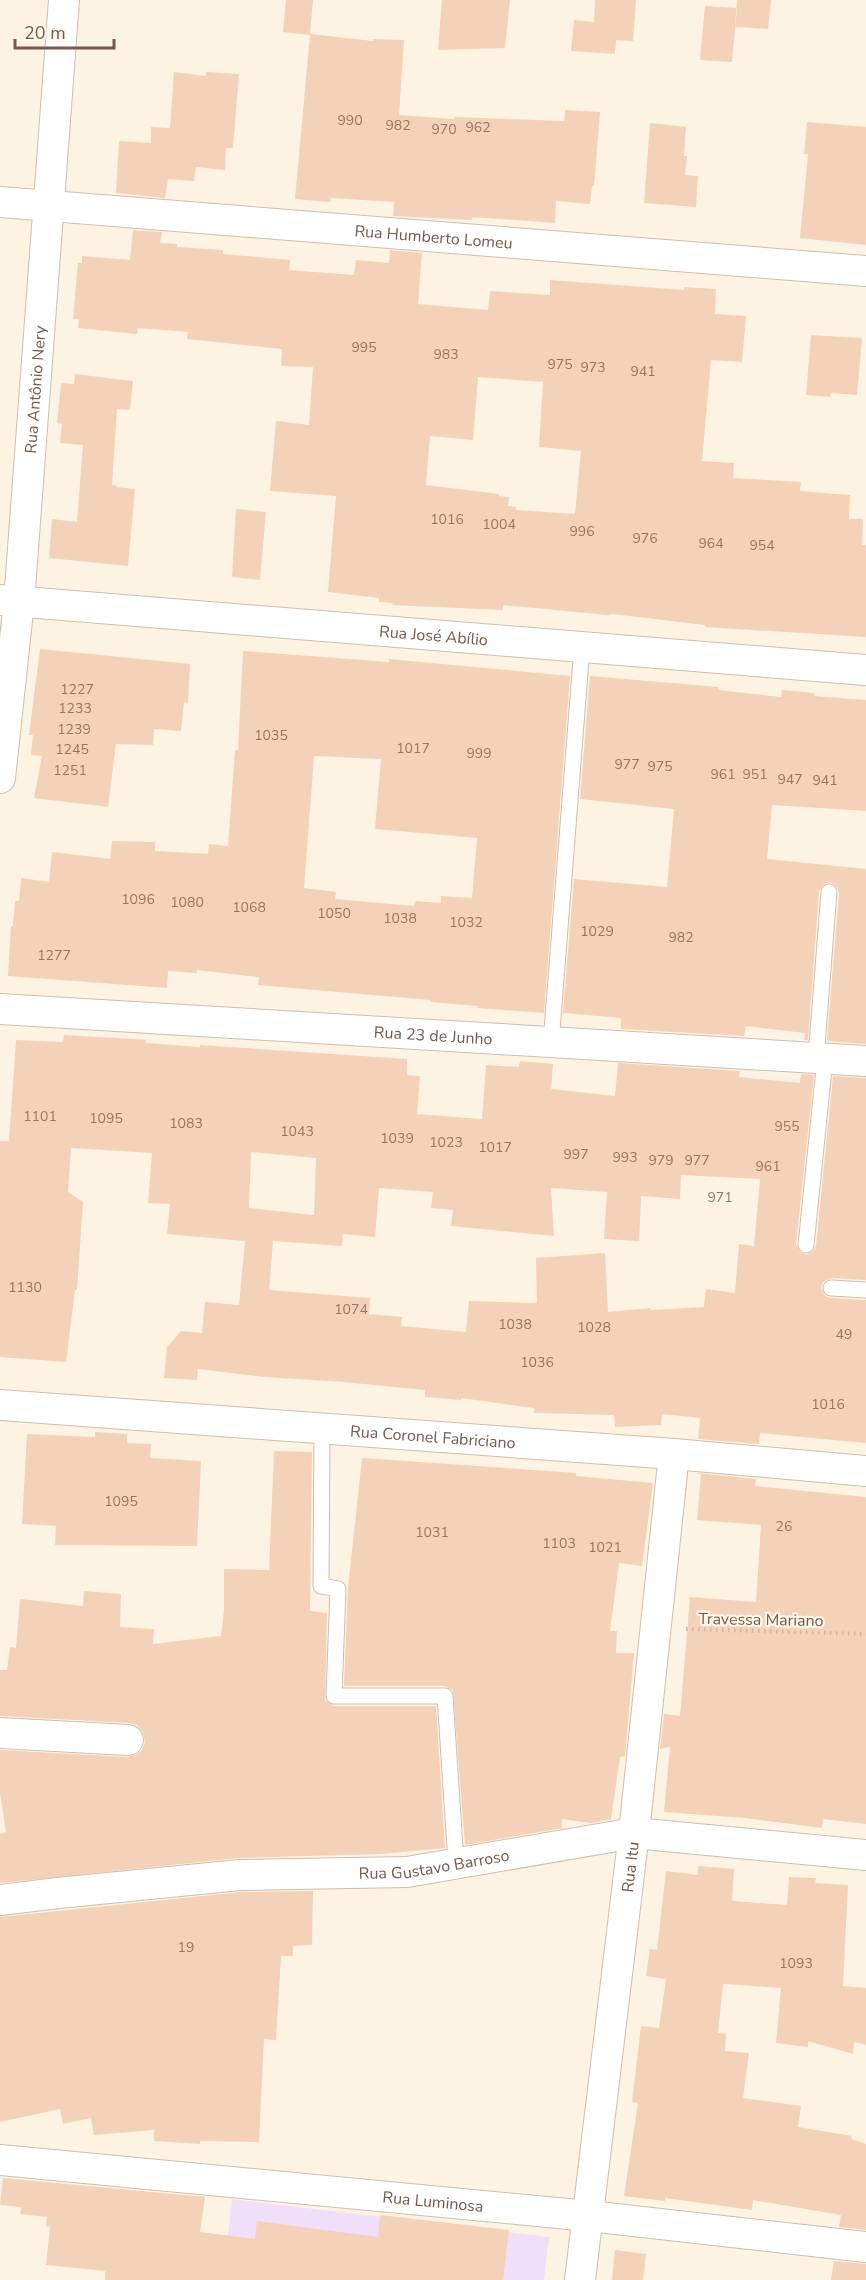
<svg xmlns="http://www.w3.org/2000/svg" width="866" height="2280" font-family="'Nunito Sans',sans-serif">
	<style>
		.education { fill: #f0dff9 }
		.building { fill: #f4d1b9; fill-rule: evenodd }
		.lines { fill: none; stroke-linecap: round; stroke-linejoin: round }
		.service-casing { stroke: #d1bdac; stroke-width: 17 }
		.minor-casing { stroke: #d1bdac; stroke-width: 32 }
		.path { stroke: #d9b49c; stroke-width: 4; stroke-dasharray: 1.5 4.5; stroke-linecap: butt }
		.service { stroke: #fff; stroke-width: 15 }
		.minor { stroke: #fff; stroke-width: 30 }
		.labels { text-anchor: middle; stroke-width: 4.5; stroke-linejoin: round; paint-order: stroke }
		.number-label { font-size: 14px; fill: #967764 }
		.street-label { font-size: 16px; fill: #765948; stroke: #fff7ea }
	</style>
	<rect width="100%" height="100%" fill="#fdf3e3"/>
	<path class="education" d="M232,2199L549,2237L544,2280H223Z"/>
	<path class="building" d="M286,0H313L310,34L373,41V39L404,40L399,115L454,119L455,117L564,121L565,110L600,112L594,186H592L590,204L556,201L555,223L472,217V220L393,216L394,202L331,198L330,202L295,199L310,35L283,32Z
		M442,0H510L505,48L438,50Z
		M595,0H636L633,41L616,40L615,54L571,51L574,20L594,22Z
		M737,0H771L768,29L735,27Z
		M705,6L737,8L732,62L700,60Z
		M174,72L206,76V72L239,74L233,148H226L225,170L196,167L194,181L168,179L165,198L116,193L119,141L151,143V127L170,128Z
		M807,122L866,127V245L800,238L808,154H804Z
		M650,123L686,127L684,156H687L685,175L698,176L696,207L644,203Z
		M133,230L162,232L160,243L177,244V247L223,250V254L290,260L289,270L354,275L356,260L389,263L390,250L422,253L418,304L488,310L490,291L550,295V280L684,290V287L716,289L715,314L746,316L742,362L711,360L702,461L734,463L733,478L801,482L800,491L850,495L849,519H863L862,545H866V637L705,627V625L613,614L607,615L503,605V610L392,605L393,603L379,602V598L328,592L336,496L270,491L276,421L309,425L313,367L281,366L282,349L187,339L188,332L138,328L137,334L78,328L79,319H73L78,263H82V256L130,260ZM478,377L543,382L539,447L581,451L575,514L516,510V507L508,506L509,497L499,496V494L426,485L430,436L473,440Z
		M811,335L862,338L857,395L831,393L830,397L806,395Z
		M75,374L133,381L130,410L117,409L112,485H116V487L135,489L128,566L49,558L52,519L77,522L83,445L60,443L62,424L57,423L61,383L74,384Z
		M236,509L266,512L260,580L232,577Z
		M40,649L190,664L188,703L184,702L181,731L154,729L153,745L116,744L108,807L34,798L42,756L31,755L33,735H29Z
		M243,651L389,662V659L570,676L544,1013L477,1008L478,1006L430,1002V1000L258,985L259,977L197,970V973L168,971L167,988L8,976L11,926H13L15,901H19L21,878L49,882L52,852L110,859L112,841L155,842V851L208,854L209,844L228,846L235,750H238ZM314,756L381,759L375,829L477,838L472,898L441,896V903L415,901L414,906L335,899L336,892L304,888Z
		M590,676L718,687V690L781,697L782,690L814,693V696L866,700V811L772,805L767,859L866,869V1044L827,1041L839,893L837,887L830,882L824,884L819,891L808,1040H804L805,1033L746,1026L744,1036L621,1029V1018L563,1013L574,879L667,887L674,809L580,799Z
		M64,1035L133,1039L146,1040V1043L200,1047V1045L407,1059V1075L420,1076L417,1114L482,1119L486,1065L519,1067L520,1061L553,1064L551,1089L615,1096L618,1063L740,1071L739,1077L800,1083L801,1074L814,1075L796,1244L800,1252L806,1255L813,1251L816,1246L833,1076L866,1078V1280L831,1278L823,1282L821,1288L825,1296L830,1298L866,1300V1443L760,1433L759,1444L698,1439L700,1418L662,1414L661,1425L615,1427L614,1415L534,1413V1408L461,1398V1400L425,1397V1390L344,1382L264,1377L198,1369L197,1380L164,1378L167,1347L181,1331L202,1333L205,1302L239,1305L245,1241L167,1234L170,1204L148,1203L152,1153L71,1148L68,1192L83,1202L77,1290H75L66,1362L0,1357V1141H9L16,1040L63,1042ZM251,1152L316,1158L314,1215L249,1208ZM681,1175L760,1179L754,1246L739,1244L735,1293L706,1289L704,1307L651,1310V1308L608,1312L605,1253L536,1258L537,1303L469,1301L466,1332L401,1326L402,1317L369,1314L370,1298L269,1290L273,1241L342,1246L343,1234L375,1237L379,1188L433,1192L431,1208L453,1210L451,1226L554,1236L551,1188L607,1192L604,1239L639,1241L641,1196L680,1199Z
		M95,1432L127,1434V1443L151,1444L150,1458L201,1461L197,1546L55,1545L56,1526L22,1524L27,1434L95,1437Z
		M274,1451L312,1452L310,1611L327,1613L325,1700L334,1706H436L445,1848L380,1854L238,1858L0,1883V1834L6,1832L0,1793V1750L127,1757L136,1755L142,1750L145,1742L143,1732L137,1725L129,1723L0,1716V1670H7L10,1647L16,1648L20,1599L83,1606L84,1591L121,1594L120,1627L154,1629L153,1644L221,1636L224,1610V1569L269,1570Z
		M362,1458L576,1473V1476L653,1483L642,1566L619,1563L610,1631H617L616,1653H634L625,1756L620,1757L611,1819L591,1823L562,1819V1828L465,1845L453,1690L445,1686H344L348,1588Z
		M696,1473L756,1479L755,1486L866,1497V1824L823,1819L822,1828L745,1818L664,1812L670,1747L660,1749L664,1714L680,1716L690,1597L756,1602L761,1525L697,1520L701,1475Z
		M698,1866L734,1869L732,1901L787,1905L789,1877L816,1878L815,1883L848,1885L843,1986L866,1988V2045L854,2042L853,2054L808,2041V2047L776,2043L781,1988L723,1984L718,2033L726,2034L725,2051L749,2053L743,2098L801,2106L798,2127L852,2136L851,2139L866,2144V2230L839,2227L841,2215L753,2200L752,2210L665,2198V2201L624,2196L638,2103L632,2102L641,2026L659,2028L666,1979L646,1976L650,1949L657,1950L666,1871L698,1875Z
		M313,1891L312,1945L293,1946V1956H281L276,2040L264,2039L259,2142L200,2141V2144L154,2141V2130L94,2135L91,2118L63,2124L60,2109L0,2122V1917L241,1892Z
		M3,2178L205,2197L200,2232L255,2239L257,2221L378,2237L380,2215L509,2230L503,2280H105V2271L46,2265L50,2227L46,2226L47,2217L20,2214L21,2207L0,2205Z
		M615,2250L646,2254L643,2280H612Z
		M834,2261L866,2264V2280H831Z"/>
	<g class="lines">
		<defs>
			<path id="service" d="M551,1043L582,647
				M816,1058L829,892
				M806,1245L825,1059
				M831,1288L866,1290
				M322,1429L321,1586L338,1589L334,1696H445L456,1863"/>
			<g id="minor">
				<path id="s1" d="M0,202L866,271"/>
				<path id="s2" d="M0,600L866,670"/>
				<path id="s3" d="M0,778L19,602L64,0"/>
				<path id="s4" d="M0,1009L866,1061"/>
				<path id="s5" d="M0,1405L674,1454L866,1471"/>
				<path d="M0,1733L128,1740"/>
				<path id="s6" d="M0,1900L58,1893L240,1875L407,1872L634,1833L866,1855"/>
				<path id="s7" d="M0,2160L589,2216L866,2247"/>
				<path id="s8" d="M580,2280L634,1833L674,1454"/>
			</g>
		</defs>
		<use href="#service" class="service-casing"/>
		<use href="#minor" class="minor-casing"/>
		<path class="path" d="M686,1629L866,1634"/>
		<use href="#service" class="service"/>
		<use href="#minor" class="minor"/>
	</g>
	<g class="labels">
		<g class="number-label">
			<text x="350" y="125">990</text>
			<text x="398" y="130">982</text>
			<text x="478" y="132">962</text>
			<text x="444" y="134">970</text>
			<text x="364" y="352">995</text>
			<text x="446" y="359">983</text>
			<text x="560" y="369">975</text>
			<text x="593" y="372">973</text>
			<text x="643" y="376">941</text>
			<text x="447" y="524">1016</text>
			<text x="499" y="529">1004</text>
			<text x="582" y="536">996</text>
			<text x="645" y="543">976</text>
			<text x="711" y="548">964</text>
			<text x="762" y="550">954</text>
			<text x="77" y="694">1227</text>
			<text x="75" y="713">1233</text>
			<text x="74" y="734">1239</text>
			<text x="271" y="740">1035</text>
			<text x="413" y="753">1017</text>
			<text x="72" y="754">1245</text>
			<text x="479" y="758">999</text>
			<text x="627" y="769">977</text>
			<text x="660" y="771">975</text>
			<text x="70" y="775">1251</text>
			<text x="723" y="779">961</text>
			<text x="755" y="779">951</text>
			<text x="790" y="784">947</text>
			<text x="825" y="785">941</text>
			<text x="138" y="904">1096</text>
			<text x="187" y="907">1080</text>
			<text x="249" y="912">1068</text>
			<text x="334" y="918">1050</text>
			<text x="400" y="923">1038</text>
			<text x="466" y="927">1032</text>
			<text x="597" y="936">1029</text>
			<text x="681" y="942">982</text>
			<text x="54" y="960">1277</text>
			<text x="40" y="1121">1101</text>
			<text x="106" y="1123">1095</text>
			<text x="186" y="1128">1083</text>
			<text x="787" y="1131">955</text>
			<text x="297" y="1136">1043</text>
			<text x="397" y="1143">1039</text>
			<text x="446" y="1147">1023</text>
			<text x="495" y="1152">1017</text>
			<text x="576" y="1159">997</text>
			<text x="625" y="1162">993</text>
			<text x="661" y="1165">979</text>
			<text x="697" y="1165">977</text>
			<text x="768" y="1171">961</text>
			<text x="720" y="1202">971</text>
			<text x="25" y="1292">1130</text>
			<text x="351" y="1314">1074</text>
			<text x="515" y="1329">1038</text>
			<text x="594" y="1332">1028</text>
			<text x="844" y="1339">49</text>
			<text x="537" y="1367">1036</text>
			<text x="828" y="1409">1016</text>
			<text x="121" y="1506">1095</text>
			<text x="784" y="1531">26</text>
			<text x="432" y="1537">1031</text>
			<text x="559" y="1548">1103</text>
			<text x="605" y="1552">1021</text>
			<text x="186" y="1952">19</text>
			<text x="796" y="1968">1093</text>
		</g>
		<g class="street-label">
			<text dy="6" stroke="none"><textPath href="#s1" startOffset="435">Rua Humberto Lomeu</textPath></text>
			<text dy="6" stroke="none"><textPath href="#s3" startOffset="390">Rua Antônio Nery</textPath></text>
			<text dy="6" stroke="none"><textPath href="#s2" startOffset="435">Rua José Abílio</textPath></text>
			<text dy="6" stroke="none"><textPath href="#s4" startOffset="434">Rua 23 de Junho</textPath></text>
			<text dy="6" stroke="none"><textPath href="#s5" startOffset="434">Rua Coronel Fabriciano</textPath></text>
			<text transform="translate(761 1619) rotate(1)" y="6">Travessa Mariano</text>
			<text dy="6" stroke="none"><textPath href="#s6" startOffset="436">Rua Gustavo Barroso</textPath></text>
			<text dy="6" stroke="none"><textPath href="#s8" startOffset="416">Rua Itu</textPath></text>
			<text dy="6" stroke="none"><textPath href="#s7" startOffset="435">Rua Luminosa</textPath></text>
		</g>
	</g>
	<path d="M15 39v9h99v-9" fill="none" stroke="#765948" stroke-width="3"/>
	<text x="24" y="39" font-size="18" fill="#765948" stroke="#fff7ea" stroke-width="4.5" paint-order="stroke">20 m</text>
</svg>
